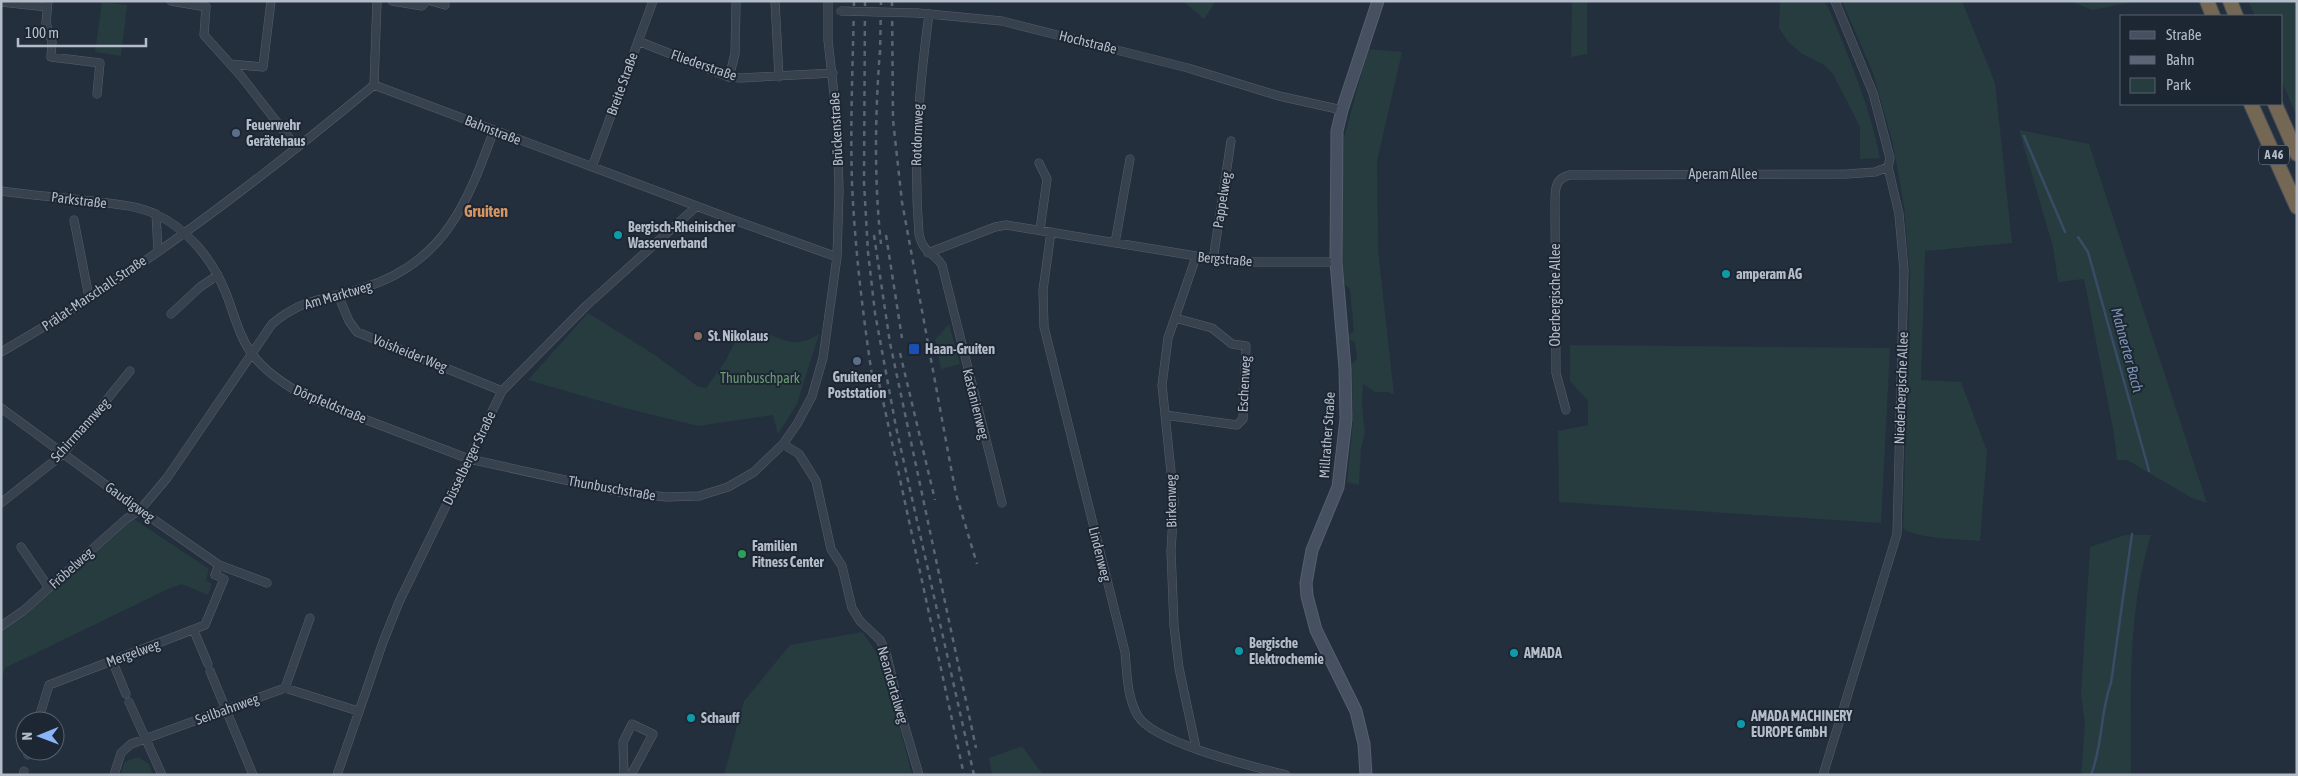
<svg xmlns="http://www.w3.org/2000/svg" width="2298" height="776" font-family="'Asap Condensed',sans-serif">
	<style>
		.green { fill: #263c3f }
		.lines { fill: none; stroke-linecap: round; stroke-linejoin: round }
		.stream { stroke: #394c67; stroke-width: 2.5 }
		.street-casing { stroke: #565f6c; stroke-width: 9 }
		.secondary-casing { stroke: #565f6c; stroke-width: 13 }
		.highway-casing { stroke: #434c59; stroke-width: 16 }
		.street { stroke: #38414e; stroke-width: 8 }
		.secondary { stroke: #465061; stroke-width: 11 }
		.highway { stroke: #746855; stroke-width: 14 }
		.rail { stroke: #5a6575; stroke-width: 2.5; stroke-dasharray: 5 5; stroke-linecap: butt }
		.street-bridge-casing { stroke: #565f6c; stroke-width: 9; stroke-linecap: butt }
		.street-bridge { stroke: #38414e; stroke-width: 8 }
		.service-dot { fill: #5c6f8a; stroke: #1d2633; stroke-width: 2 }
		.culture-dot { fill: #0f9aa8; stroke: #1d2633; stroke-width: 2 }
		.education-dot { fill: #8d6e63; stroke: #1d2633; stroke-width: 2 }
		.transit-dot { fill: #1a4fb4; stroke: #1d2633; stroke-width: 2 }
		.leisure-dot { fill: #2e9e5b; stroke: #1d2633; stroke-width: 2 }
		.labels { text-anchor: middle; stroke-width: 4; stroke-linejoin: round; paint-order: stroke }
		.shield { fill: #1d2633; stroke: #878f9c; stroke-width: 1 }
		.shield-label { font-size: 12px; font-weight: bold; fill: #b4bcc9 }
		.street-label { font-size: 14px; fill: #b4bcc9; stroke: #1d2633 }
		.poi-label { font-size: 14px; font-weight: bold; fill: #b4bcc9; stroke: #1d2633; text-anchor: start }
		.park-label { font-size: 14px; fill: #6b9a76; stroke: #1d2633 }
		.water-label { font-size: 15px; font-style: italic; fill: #7c92b1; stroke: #1d2633 }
		.quarter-label { font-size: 16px; font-weight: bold; fill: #d59563; stroke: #1d2633 }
	</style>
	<rect width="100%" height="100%" fill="#242f3e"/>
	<path class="green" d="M1183,1H1216L1204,19Z
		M1572,1H1587V54L1571,57Z
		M1780,1H1824L1829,9C1849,58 1870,106 1880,158L1860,159V127L1833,74L1824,65L1801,53L1788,42L1779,28Z
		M1842,1H1962L1995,83L2012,243L1925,251L1921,380L1961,382L1987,451L1980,541C1963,539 1914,539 1903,528L1910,276L1904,207L1893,144L1873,73Z
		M2071,1H2137L2092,10Z
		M2248,1H2297V117L2282,82V16H2255Z
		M102,2L127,5L121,56L95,52Z
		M1368,49L1402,52L1377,161L1378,250L1394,395L1389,392H1375L1363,384L1362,406L1365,433L1361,448L1359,485L1347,482L1353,422L1352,364L1357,359L1355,342L1349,339V335L1354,331L1350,290L1344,283L1341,230L1344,138Z
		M2019,130L2089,144L2207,503L2192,498L2127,460H2117L2114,434L2084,279L2058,282L2053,247Z
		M588,313L655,355L697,386L706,388L726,360L739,333L760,340L766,333C789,342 796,348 819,334L797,404L778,434L773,415L698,426L621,407L528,380Z
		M949,324L960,364L941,369L935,340Z
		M1570,345L1890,348L1881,523L1559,502L1558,431L1588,425V401L1570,381Z
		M132,518L209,569L206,580L212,584L208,595L182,584L168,589L5,668L1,680V630L32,607Z
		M2125,535H2151C2127,613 2131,695 2131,775H2081L2085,724L2081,694L2090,547Z
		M862,632L883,661L912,775H724L744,701L790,645Z
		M1022,746L1043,775H992L989,758Z
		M135,758H140L149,764L153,775H120L125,762Z"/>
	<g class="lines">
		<path class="stream" d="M2024,136L2065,232
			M2078,237L2088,252L2149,471
			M2091,775C2103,745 2100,713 2111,683L2132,534"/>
		<defs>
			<path id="street" d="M48,1L46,23L52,42L51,57L100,63L97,94
				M171,1L206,7L204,35L241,76L297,148
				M392,1L422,6L426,1
				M431,1L445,5
				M775,1L779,77
				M1,2L47,7
				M918,13L1002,21L1188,68L1279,96L1342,110
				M929,14C919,88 913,160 919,234C924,255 932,250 942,265L1002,503
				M638,41L729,77L741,78L833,73
				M230,64L263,67L271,1
				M729,77L735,54L736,4
				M374,85L377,1
				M1039,163L1047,179L1040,230
				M592,167L653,1
				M1,191C31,195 62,198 92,201C113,204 136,205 155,214C187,228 212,259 225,291C234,312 238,335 252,354C266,373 288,387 309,398L469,459L620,492L666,497L699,496L728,487L754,472L783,444L797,424L812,396L823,358L837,257L839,191L837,121L828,40V1
				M156,214L158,250
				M74,220L89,297
				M1051,232L1043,290L1044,327L1125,652C1127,673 1127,698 1138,716C1154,743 1255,767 1286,775
				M1115,243L1130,159
				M928,253L995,227L1006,225L1233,262H1336
				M1213,260L1231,141
				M338,295L349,321L357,332L502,391
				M171,314L200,287L218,275
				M1,352C134,276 257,182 374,85L731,219L837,257
				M1,408L140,510L219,565L267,583
				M1566,410L1556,373L1555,203C1555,189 1555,178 1570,175L1847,174L1875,172L1888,167
				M1165,415L1237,425L1243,419L1246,346L1232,344L1212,328L1175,318
				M783,444L799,454L816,481L831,549L842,566L852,608L860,621L880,640L886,652L898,703L919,775
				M1,503L63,454L130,371
				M21,547L49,588
				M1,626L23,611L126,519L140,510L167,478L272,324C304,297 326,300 363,288C445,263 467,203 494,130
				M194,631L208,664
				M112,660L126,694
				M210,671L253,775
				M285,688L310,618
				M129,702L162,775
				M38,721L49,685L205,625L224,579L215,575L219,565
				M1196,748L1179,668L1174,626L1171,551L1174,501L1162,385L1168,338L1196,257
				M28,755L29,751
				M23,775L24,771
				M114,775L121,753L131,744L285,688L358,711
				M337,775L383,642L399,602L502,391L586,306L697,206
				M624,775L623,742L632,724L653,734L631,775
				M1823,775L1897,534L1904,270L1899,214L1888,167L1890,158L1873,93L1835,1"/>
			<path id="secondary" d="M1366,775L1364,744L1356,711L1316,630L1307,596L1306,583L1312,550L1338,487L1346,419L1345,368L1336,262L1337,131L1342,110L1378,1"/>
			<path id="highway" d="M2207,1L2213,16
				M2230,1L2236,16
				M2251,104L2297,207
				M2275,104L2297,154"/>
		</defs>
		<use href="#street" class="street-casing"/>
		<use href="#secondary" class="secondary-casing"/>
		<use href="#highway" class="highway-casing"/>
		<use href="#street" class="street"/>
		<use href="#secondary" class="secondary"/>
		<use href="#highway" class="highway"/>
		<path class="rail" d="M854,1C853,62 850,122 852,183C855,250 863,316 873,382
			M865,1L864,183L868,252L875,313L896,427L974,775
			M892,1L893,120L902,202L948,452L956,494L977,564
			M880,50C875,115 874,179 881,244
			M880,55L881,1
			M874,235L890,343L976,748
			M886,235L902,338
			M900,353L935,500
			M877,373L964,775"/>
		<defs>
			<path id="street-bridge" d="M840,11L918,13"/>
		</defs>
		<use href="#street-bridge" class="street-bridge-casing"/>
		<use href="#street-bridge" class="street-bridge"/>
	</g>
	<g class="service-dot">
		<circle cx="236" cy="133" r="5"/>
		<circle cx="857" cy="361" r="5"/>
	</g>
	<g class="culture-dot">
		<circle cx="618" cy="235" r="5"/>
		<circle cx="1726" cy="274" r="5"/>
		<circle cx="1239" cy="651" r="5"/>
		<circle cx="1514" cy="653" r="5"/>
		<circle cx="691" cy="718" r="5"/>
		<circle cx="1741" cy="724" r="5"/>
	</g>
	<circle class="education-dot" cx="698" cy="336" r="5"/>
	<rect class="transit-dot" x="908" y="343" width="12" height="12" rx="2.5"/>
	<circle class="leisure-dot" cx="742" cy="554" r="5"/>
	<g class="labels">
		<rect class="shield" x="2259" y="145.5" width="30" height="19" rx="4"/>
		<g class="shield-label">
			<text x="2274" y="159">A 46</text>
		</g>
		<g class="street-label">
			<text transform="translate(1088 42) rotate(14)" y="5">Hochstraße</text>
			<text transform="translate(704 65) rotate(19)" y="5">Fliederstraße</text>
			<text transform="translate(622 84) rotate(-70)" y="5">Breite Straße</text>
			<text transform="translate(836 129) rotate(-93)" y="5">Brückenstraße</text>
			<text transform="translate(493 130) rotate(21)" y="5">Bahnstraße</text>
			<text transform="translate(917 135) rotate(-88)" y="5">Rotdornweg</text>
			<text x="1723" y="179">Aperam Allee</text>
			<text transform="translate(79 200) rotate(7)" y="5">Parkstraße</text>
			<text transform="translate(1222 200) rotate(-81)" y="5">Pappelweg</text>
			<text transform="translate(1225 259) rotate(5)" y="5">Bergstraße</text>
			<text transform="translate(94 293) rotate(-34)" y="5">Prälat-Marschall-Straße</text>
			<text transform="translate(338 295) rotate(-16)" y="5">Am Marktweg</text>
			<text transform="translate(1555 295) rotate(-90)" y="5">Oberbergische Allee</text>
			<text transform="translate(410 353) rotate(22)" y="5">Voisheider Weg</text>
			<text transform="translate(1244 384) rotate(-87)" y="5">Eschenweg</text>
			<text transform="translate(1901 388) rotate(-88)" y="5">Niederbergische Allee</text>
			<text transform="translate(330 404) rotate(23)" y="5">Dörpfeldstraße</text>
			<text transform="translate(976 404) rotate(76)" y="5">Kastanienweg</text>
			<text transform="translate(80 430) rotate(-48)" y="5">Schirrmannweg</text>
			<text transform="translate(1327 435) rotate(-86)" y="5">Millrather Straße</text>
			<text transform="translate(469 458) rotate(-64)" y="5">Düsselberger Straße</text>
			<text transform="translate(612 488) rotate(10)" y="5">Thunbuschstraße</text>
			<text transform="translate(1171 501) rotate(-91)" y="5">Birkenweg</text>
			<text transform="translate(130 502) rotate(36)" y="5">Gaudigweg</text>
			<text transform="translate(1100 554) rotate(76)" y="5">Lindenweg</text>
			<text transform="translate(71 568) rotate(-42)" y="5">Fröbelweg</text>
			<text transform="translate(133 653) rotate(-20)" y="5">Mergelweg</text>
			<text transform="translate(893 685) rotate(74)" y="5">Neandertalweg</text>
			<text transform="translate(227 709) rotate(-20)" y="5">Seilbahnweg</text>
		</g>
		<g class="poi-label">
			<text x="246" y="130">Feuerwehr<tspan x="246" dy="16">Gerätehaus</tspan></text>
			<text x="628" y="232">Bergisch-Rheinischer<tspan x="628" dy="16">Wasserverband</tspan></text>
			<text x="1736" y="279">amperam AG</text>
			<text x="708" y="341">St. Nikolaus</text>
			<text x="925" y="354">Haan-Gruiten</text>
			<text x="857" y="382" text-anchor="middle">Gruitener<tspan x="857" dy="16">Poststation</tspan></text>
			<text x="752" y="551">Familien<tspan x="752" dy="16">Fitness Center</tspan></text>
			<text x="1249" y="648">Bergische<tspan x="1249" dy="16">Elektrochemie</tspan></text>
			<text x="1524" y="658">AMADA</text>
			<text x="1751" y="721">AMADA MACHINERY<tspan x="1751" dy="16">EUROPE GmbH</tspan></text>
			<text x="701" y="723">Schauff</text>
		</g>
		<g class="park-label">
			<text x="760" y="383">Thunbuschpark</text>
		</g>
		<g class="water-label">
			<text transform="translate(2127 350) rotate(75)" y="5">Mahnerter Bach</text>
		</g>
		<g class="quarter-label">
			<text x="486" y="217">Gruiten</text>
		</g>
	</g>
	<rect width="2298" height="776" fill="none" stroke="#b4bcc9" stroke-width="5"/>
	<rect x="2120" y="15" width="162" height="90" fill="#1d2633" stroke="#59626f"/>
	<rect x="2130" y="31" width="25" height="8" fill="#465061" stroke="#59626f"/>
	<text x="2166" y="40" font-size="15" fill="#b4bcc9">Straße</text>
	<rect x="2130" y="56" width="25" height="8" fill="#5a6575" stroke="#59626f"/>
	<text x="2166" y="65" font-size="15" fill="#b4bcc9">Bahn</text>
	<rect x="2130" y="78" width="25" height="15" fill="#263c3f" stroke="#59626f"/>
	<text x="2166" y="90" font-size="15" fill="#b4bcc9">Park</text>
	<g transform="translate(40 736) rotate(269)"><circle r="24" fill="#1d2633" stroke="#59626f"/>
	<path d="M0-4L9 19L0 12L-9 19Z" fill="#8ab4f8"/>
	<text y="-8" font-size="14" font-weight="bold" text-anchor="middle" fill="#b4bcc9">N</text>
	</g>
	<path d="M18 38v8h128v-8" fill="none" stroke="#b4bcc9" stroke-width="2.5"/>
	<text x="25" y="38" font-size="15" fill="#b4bcc9" stroke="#1d2633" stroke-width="4" paint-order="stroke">100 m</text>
</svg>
